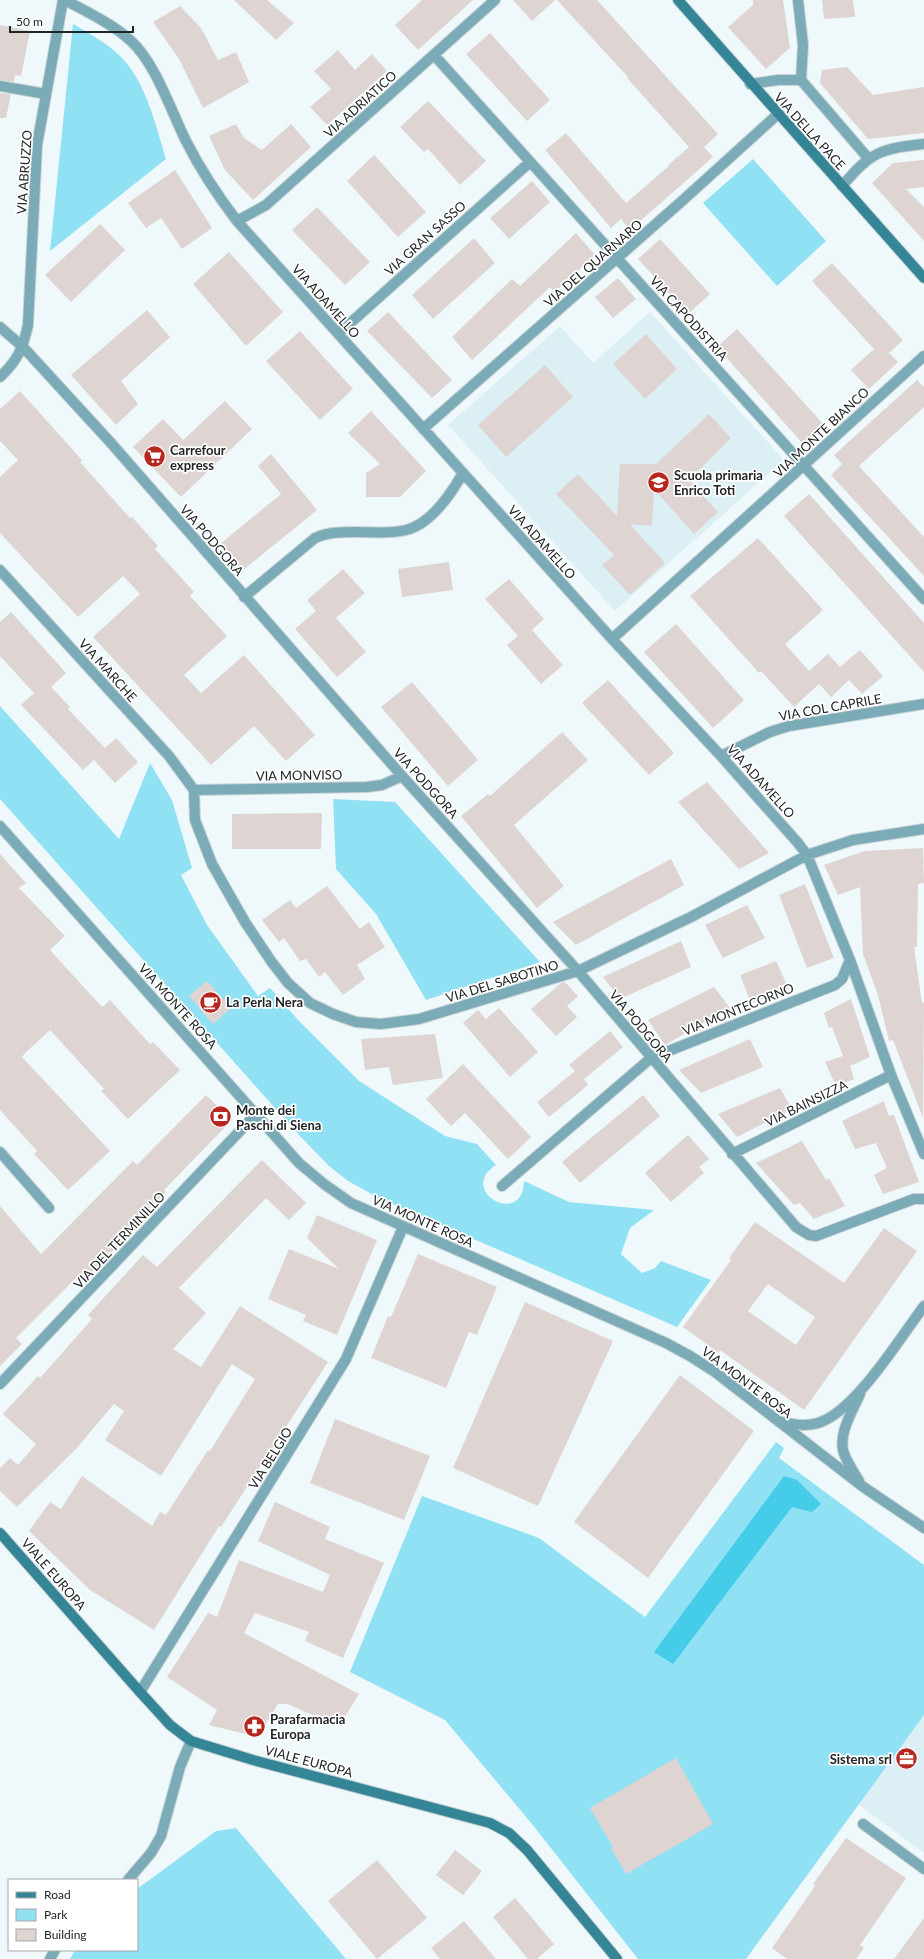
<svg xmlns="http://www.w3.org/2000/svg" width="924" height="1959" font-family="Lato,sans-serif">
	<style>
		.built { fill: #dceff4 }
		.green { fill: #91e1f4 }
		.forest { fill: #45cce8 }
		.building { fill: #ded4d2; fill-rule: evenodd }
		.lines { fill: none; stroke-linecap: round; stroke-linejoin: round }
		.street-casing { stroke: #cad3d5; stroke-width: 12 }
		.secondary-casing { stroke: #cad3d5; stroke-width: 12 }
		.street { stroke: #7aabb7; stroke-width: 10 }
		.secondary { stroke: #348596; stroke-width: 10 }
		.labels { text-anchor: middle; stroke-width: 3.5; stroke-linejoin: round; paint-order: stroke }
		.street-label { font-size: 13px; fill: #222526; stroke: #fff }
		.poi-label { font-size: 13px; font-weight: bold; fill: #222526; stroke: #fff; text-anchor: start }
	</style>
	<rect width="100%" height="100%" fill="#eff9fc"/>
	<path class="built" d="M650,312L784,460L615,611L448,425L560,326L593,363Z
		M924,1715V1853L858,1804Z"/>
	<path class="green" d="M73,24C89,33 111,46 123,59C147,85 156,127 166,159L50,251Z
		M753,159L826,241L777,286L703,203Z
		M0,706L119,839L150,763L172,800L192,868L181,875L207,925L258,996L270,988L299,1021L359,1081L445,1136L477,1144L496,1165C456,1190 523,1229 524,1181L569,1202L654,1210L630,1228L621,1254L642,1273L655,1268L661,1261L711,1280L677,1327L379,1198L348,1181L329,1166L299,1135L0,799Z
		M333,799L395,802L540,962L426,1000L376,914L336,869Z
		M776,1442L784,1448L779,1458L924,1565V1715L746,1959H638L532,1824L445,1720L350,1672L422,1496L539,1538L645,1617Z
		M236,1828L346,1959H70L75,1950H137V1889L216,1831Z"/>
	<path class="forest" d="M784,1476L797,1480L821,1504L812,1512L792,1507L673,1664L654,1652Z"/>
	<path class="building" d="M234,0H267L294,23L276,40Z
		M422,0H473L418,50L395,25Z
		M513,0H555L532,21Z
		M557,0H597L718,134L704,147L713,157L630,230L621,219L611,228L545,150L566,133L626,203L669,166L668,165L689,147L627,78L628,77Z
		M753,0H783L790,48L766,69L728,27L753,5Z
		M822,0H853L855,17L824,19Z
		M180,6L201,28L218,60L236,52L249,82L203,108L179,59L153,22Z
		M0,25L30,31L21,76L15,75L14,82L0,80Z
		M490,33L550,100L527,121L466,54Z
		M338,50L355,70L372,54L387,71L327,125L310,107L331,89L314,71Z
		M847,67L873,95L924,87V133L868,139L820,83L822,70Z
		M0,93L11,94L6,118H0Z
		M428,101L486,161L460,185L428,149L424,152L400,127Z
		M236,124L244,138L262,150L291,124L311,147L253,200L225,170L209,136Z
		M374,155L426,212L398,237L347,181Z
		M924,160V187L906,189L924,207V241L872,183L893,163Z
		M175,170L212,228L182,249L161,218L146,228L128,203Z
		M532,181L550,202L509,239L490,218Z
		M317,207L370,262L345,285L292,230Z
		M100,224L125,250L71,302L45,275Z
		M576,233L595,255L555,292L550,287L472,360L452,337L512,279L520,286Z
		M474,238L495,263L433,319L412,295Z
		M660,239L710,294L688,314L638,259Z
		M229,252L283,312L246,346L193,284Z
		M832,263L903,340L889,353L898,362L869,389L851,370L874,349L812,281Z
		M618,278L636,299L613,318L595,297Z
		M147,310L170,337L121,381L138,404L116,425L71,375Z
		M388,312L452,380L432,398L367,331Z
		M737,329L825,426L804,445L717,347Z
		M300,331L353,389L320,420L266,361Z
		M646,334L677,369L645,399L613,364Z
		M545,365L573,397L506,457L478,425Z
		M917,380L924,387V407L859,466L924,537V576L831,475L842,464L834,455Z
		M20,391L82,460L80,462L130,518L132,517L158,546L155,549L194,592L190,596L227,636L184,675L201,693L244,655L315,735L286,761L254,726L211,765L93,637L140,594L123,576L78,617L0,533V477L18,460L0,441V409Z
		M225,401L252,429L181,497L133,447L163,419L183,440Z
		M371,411L426,471L400,497H366V473L380,464L348,433Z
		M709,414L731,438L689,480L718,512L694,534L654,489L652,526L630,524L665,563L630,595L602,565L614,555L556,494L578,474L617,516L620,464H656Z
		M271,454L317,510L242,571L220,544L281,494L258,466Z
		M809,494L924,623V672L784,516Z
		M758,538L823,610L785,644L809,671L828,654L840,667L860,650L883,676L862,694L849,680L831,697L819,684L794,707L761,671L759,673L690,596Z
		M449,562L453,590L402,597L398,569Z
		M343,569L365,593L336,618L366,652L337,677L295,629L316,611L307,600Z
		M509,579L544,619L532,630L563,665L541,684L507,645L518,636L485,599Z
		M11,612L66,673L51,687L70,707L68,709L105,748L116,738L138,762L115,783L94,760L83,770L21,705L34,693L0,656V622Z
		M676,624L744,700L713,728L644,652Z
		M608,680L674,753L649,775L582,703Z
		M412,682L478,760L448,786L381,707Z
		M562,732L588,760L514,825L564,886L537,908L461,816L488,794L490,796Z
		M707,782L769,853L739,869L678,802Z
		M322,813L321,849H232V814Z
		M923,848L924,883L918,884L917,947H914L922,1003L924,1002L923,1118L893,1040L889,1041L878,995L863,954L860,887L838,895L824,865L865,851Z
		M0,854L26,883L19,888L65,936L50,950L102,1007L110,1000L150,1044L153,1042L180,1070L128,1119L101,1091L104,1089L50,1030L25,1053L22,1057L110,1151L68,1190L34,1154L37,1151L0,1110Z
		M671,859L684,885L576,945L553,922Z
		M805,884L834,958L807,968L779,895Z
		M327,886L360,929L369,922L385,947L357,965L365,979L343,995L325,972L319,977L306,959L300,961L284,938L279,942L262,920L290,900L296,908Z
		M747,905L765,938L723,958L705,925Z
		M681,941L691,967L620,999L603,977Z
		M776,961L789,989L751,1003L740,975Z
		M207,981L231,1008L213,1024L189,996Z
		M565,982L578,996L567,1006L577,1017L556,1036L531,1009L561,983Z
		M714,987L730,1008L665,1045L648,1020Z
		M851,999L870,1057L850,1066L854,1079L836,1086L825,1062L843,1056L832,1027L829,1028L824,1013Z
		M499,1008L538,1052L510,1077L463,1023L478,1010L486,1019Z
		M610,1031L623,1047L584,1079L588,1085L549,1117L537,1102L575,1071L569,1065Z
		M435,1034L443,1078L393,1085L389,1067L365,1070L361,1039Z
		M750,1039L763,1067L701,1093L679,1070Z
		M463,1064L531,1137L508,1159L465,1113L451,1126L426,1099Z
		M780,1088L792,1109L737,1137L718,1114Z
		M206,1095L232,1120L164,1190L166,1192L134,1225L136,1227L84,1280L79,1275L16,1338L22,1344L0,1366V1206L41,1254L133,1161L137,1165Z
		M643,1095L660,1116L580,1183L562,1162Z
		M884,1101L889,1116L894,1115L919,1182L883,1194L874,1175L887,1168L876,1143L855,1149L842,1121Z
		M688,1135L709,1159L699,1167L704,1173L671,1202L645,1173Z
		M802,1141L826,1180L829,1178L845,1206L814,1219L800,1203L794,1205L756,1163Z
		M262,1160L306,1203L289,1220L266,1198L179,1288L206,1313L173,1349L201,1367L240,1306L328,1362L221,1527L219,1526L154,1630L90,1590L29,1531L50,1502L61,1509L82,1476L152,1526L160,1512L166,1515L208,1450L210,1451L255,1379L232,1364L161,1476L105,1440L124,1411L114,1404L75,1450L17,1507L0,1491V1468L10,1458L18,1465L36,1444L3,1414L38,1376L40,1378L92,1319L88,1315L143,1255L157,1267Z
		M317,1215L377,1240L337,1335L303,1321L306,1315L268,1299L289,1249L339,1269L307,1238Z
		M755,1222L844,1283L884,1228L917,1251L804,1410L720,1350L719,1353L683,1327L731,1260L729,1258ZM768,1284L815,1317L796,1345L748,1311Z
		M418,1254L497,1287L477,1335L469,1332L446,1388L371,1358L388,1316L391,1317Z
		M525,1302L613,1341L538,1506L453,1468Z
		M680,1375L754,1431L648,1578L574,1522Z
		M335,1419L430,1456L404,1520L310,1483Z
		M275,1502L330,1527L325,1539L384,1563L343,1658L305,1641L309,1632L255,1613L244,1633L359,1694L343,1720L335,1723L328,1722L288,1704H278L262,1730L257,1735H250L209,1725L217,1710L167,1677L208,1613L217,1617L239,1560L323,1592L330,1575L258,1541Z
		M676,1758L713,1824L626,1874L611,1848L613,1847L590,1808Z
		M846,1838L906,1878L860,1945L864,1948L856,1959H787L772,1948L815,1886L813,1884Z
		M455,1850L482,1871L463,1895L436,1875Z
		M377,1860L427,1918L377,1959L328,1901Z
		M515,1898L554,1944L537,1959H528L493,1917Z
		M924,1918V1959H894Z
		M464,1921L496,1959H440L431,1948Z"/>
	<g class="lines">
		<defs>
			<path id="street" d="M65,0C87,12 111,23 130,40C155,62 171,111 186,141C200,169 218,196 237,221L612,639L721,756L798,843L807,855L850,960L891,1075L924,1154
				M798,0L803,45L801,80L868,158
				M434,55L924,599
				M750,84L778,80H801
				M0,86L46,94
				M842,186C871,152 879,149 924,144
				M237,221L266,205L495,0
				M0,327L23,347L111,443L402,776L578,971L796,1227L809,1235L816,1236L914,1199H924
				M338,334L530,162
				M0,377C18,360 23,348 28,325L37,145L63,0
				M423,429L682,201L778,114
				M0,570L169,756L194,790
				M244,597L315,538C328,532 342,532 357,532C372,532 391,534 406,530C431,524 451,494 463,473
				M612,639L924,356
				M721,756L770,732L789,726L924,704
				M194,790L195,820L212,864L245,922L271,961L288,983L310,1003L333,1014L356,1022L381,1024L419,1019L578,971L691,917L807,855L853,840L924,829
				M194,790L367,787L382,785L402,776
				M0,826L299,1163L324,1184L351,1203L666,1343L690,1356L715,1372L862,1486L924,1528
				M0,1152L49,1208
				M732,1154L891,1075
				M502,1186L651,1058L835,985L842,979L850,960
				M0,1384L256,1114
				M778,1421C791,1424 805,1427 818,1423C855,1412 900,1338 924,1306
				M859,1481C854,1473 849,1465 845,1456C836,1437 852,1412 860,1394
				M140,1692L346,1359L403,1227
				M863,1824L924,1869
				M128,1880L151,1853L161,1836L180,1767L191,1741
				M50,1959L55,1950"/>
			<path id="secondary" d="M678,0L924,278
				M0,1533L140,1692L170,1725L191,1741L253,1760L490,1823L509,1833L527,1850L617,1959"/>
		</defs>
		<use href="#street" class="street-casing"/>
		<use href="#secondary" class="secondary-casing"/>
		<use href="#street" class="street"/>
		<use href="#secondary" class="secondary"/>
	</g>
	<defs>
		<symbol id="supermarket-disc" viewBox="-11 -11 22 22"><circle r="9.5" fill="#b62720" stroke="#fff"/><path d="M-6-5.5h2.5l.6 2H6L4.5 2H-2.5L-4.4-4H-6ZM-1.5 3.2a1.3 1.3 0 1 0 .1 0ZM3 3.2a1.3 1.3 0 1 0 .1 0Z" fill="#fff"/></symbol>
		<symbol id="school-disc" viewBox="-11 -11 22 22"><circle r="9.5" fill="#b62720" stroke="#fff"/><path d="M0-5L7-2L0 1L-7-2ZM-4 1L0 2.5L4 1V4Q0 6-4 4Z" fill="#fff"/></symbol>
		<symbol id="cafe-disc" viewBox="-11 -11 22 22"><circle r="9.5" fill="#b62720" stroke="#fff"/><path d="M-5.5-4.5H6V0H3Q3 3.5 0 3.5H-2.5Q-5.5 3.5-5.5 0ZM3-3.2v2h1.7v-2ZM-6 4.5H4V6H-6Z" fill="#fff"/></symbol>
		<symbol id="bank-disc" viewBox="-11 -11 22 22"><circle r="9.5" fill="#b62720" stroke="#fff"/><path d="M-6-4H6V4H-6ZM0-2.3a2.3 2.3 0 1 0 0 4.6a2.3 2.3 0 1 0 0-4.6Z" fill="#fff"/></symbol>
		<symbol id="pharmacy-disc" viewBox="-11 -11 22 22"><circle r="9.5" fill="#b62720" stroke="#fff"/><path d="M-2-6h4v4h4v4h-4v4h-4v-4h-4v-4h4Z" fill="#fff"/></symbol>
		<symbol id="office-disc" viewBox="-11 -11 22 22"><circle r="9.5" fill="#b62720" stroke="#fff"/><path d="M-6-3h4V-5.5h4V-3h4V5H-6ZM-1-4.5V-3h2v-1.5ZM-6 0V1H6V0Z" fill="#fff"/></symbol>
	</defs>
	<g fill-rule="evenodd">
		<use href="#supermarket-disc" x="142" y="444" width="25" height="25"/>
		<use href="#school-disc" x="646" y="470" width="25" height="25"/>
		<use href="#cafe-disc" x="198" y="990" width="25" height="25"/>
		<use href="#bank-disc" x="208" y="1104" width="25" height="25"/>
		<use href="#pharmacy-disc" x="242" y="1714" width="25" height="25"/>
		<use href="#office-disc" x="894" y="1746" width="25" height="25"/>
	</g>
	<g class="labels">
		<g class="street-label">
			<text transform="translate(360 104) rotate(-42)" y="5">VIA ADRIATICO</text>
			<text transform="translate(810 131) rotate(48)" y="5">VIA DELLA PACE</text>
			<text transform="translate(24 172) rotate(-86)" y="5">VIA ABRUZZO</text>
			<text transform="translate(425 238) rotate(-42)" y="5">VIA GRAN SASSO</text>
			<text transform="translate(593 263) rotate(-41)" y="5">VIA DEL QUARNARO</text>
			<text transform="translate(326 301) rotate(48)" y="5">VIA ADAMELLO</text>
			<text transform="translate(689 318) rotate(48)" y="5">VIA CAPODISTRIA</text>
			<text transform="translate(821 432) rotate(-43)" y="5">VIA MONTE BIANCO</text>
			<text transform="translate(212 540) rotate(49)" y="5">VIA PODGORA</text>
			<text transform="translate(542 542) rotate(48)" y="5">VIA ADAMELLO</text>
			<text transform="translate(108 670) rotate(48)" y="5">VIA MARCHE</text>
			<text transform="translate(830 707) rotate(-10)" y="5">VIA COL CAPRILE</text>
			<text transform="translate(299 775) rotate(-1)" y="5">VIA MONVISO</text>
			<text transform="translate(761 781) rotate(48)" y="5">VIA ADAMELLO</text>
			<text transform="translate(426 783) rotate(48)" y="5">VIA PODGORA</text>
			<text transform="translate(502 981) rotate(-17)" y="5">VIA DEL SABOTINO</text>
			<text transform="translate(178 1006) rotate(48)" y="5">VIA MONTE ROSA</text>
			<text transform="translate(738 1009) rotate(-22)" y="5">VIA MONTECORNO</text>
			<text transform="translate(641 1026) rotate(50)" y="5">VIA PODGORA</text>
			<text transform="translate(806 1103) rotate(-26)" y="5">VIA BAINSIZZA</text>
			<text transform="translate(423 1221) rotate(24)" y="5">VIA MONTE ROSA</text>
			<text transform="translate(119 1240) rotate(-47)" y="5">VIA DEL TERMINILLO</text>
			<text transform="translate(747 1382) rotate(37)" y="5">VIA MONTE ROSA</text>
			<text transform="translate(270 1458) rotate(-58)" y="5">VIA BELGIO</text>
			<text transform="translate(54 1574) rotate(49)" y="5">VIALE EUROPA</text>
			<text transform="translate(309 1761) rotate(15)" y="5">VIALE EUROPA</text>
		</g>
		<g class="poi-label">
			<text x="170" y="455">Carrefour<tspan x="170" dy="15">express</tspan></text>
			<text x="674" y="480">Scuola primaria<tspan x="674" dy="15">Enrico Toti</tspan></text>
			<text x="226" y="1007">La Perla Nera</text>
			<text x="236" y="1115">Monte dei<tspan x="236" dy="15">Paschi di Siena</tspan></text>
			<text x="270" y="1724">Parafarmacia<tspan x="270" dy="15">Europa</tspan></text>
			<text x="892" y="1764" text-anchor="end">Sistema srl</text>
		</g>
	</g>
	<rect x="8" y="1879" width="130" height="72" fill="#ffffff" stroke="#a7a8a8"/>
	<rect x="16" y="1892" width="20" height="6" fill="#348596" stroke="#a7a8a8"/>
	<text x="44" y="1899" font-size="12" fill="#222526">Road</text>
	<rect x="16" y="1909" width="20" height="12" fill="#91e1f4" stroke="#a7a8a8"/>
	<text x="44" y="1919" font-size="12" fill="#222526">Park</text>
	<rect x="16" y="1929" width="20" height="12" fill="#ded4d2" stroke="#a7a8a8"/>
	<text x="44" y="1939" font-size="12" fill="#222526">Building</text>
	<path d="M10 26v6h123v-6" fill="none" stroke="#222526" stroke-width="2"/>
	<text x="16" y="26" font-size="12" fill="#222526" stroke="#ffffff" stroke-width="3" paint-order="stroke">50 m</text>
</svg>
